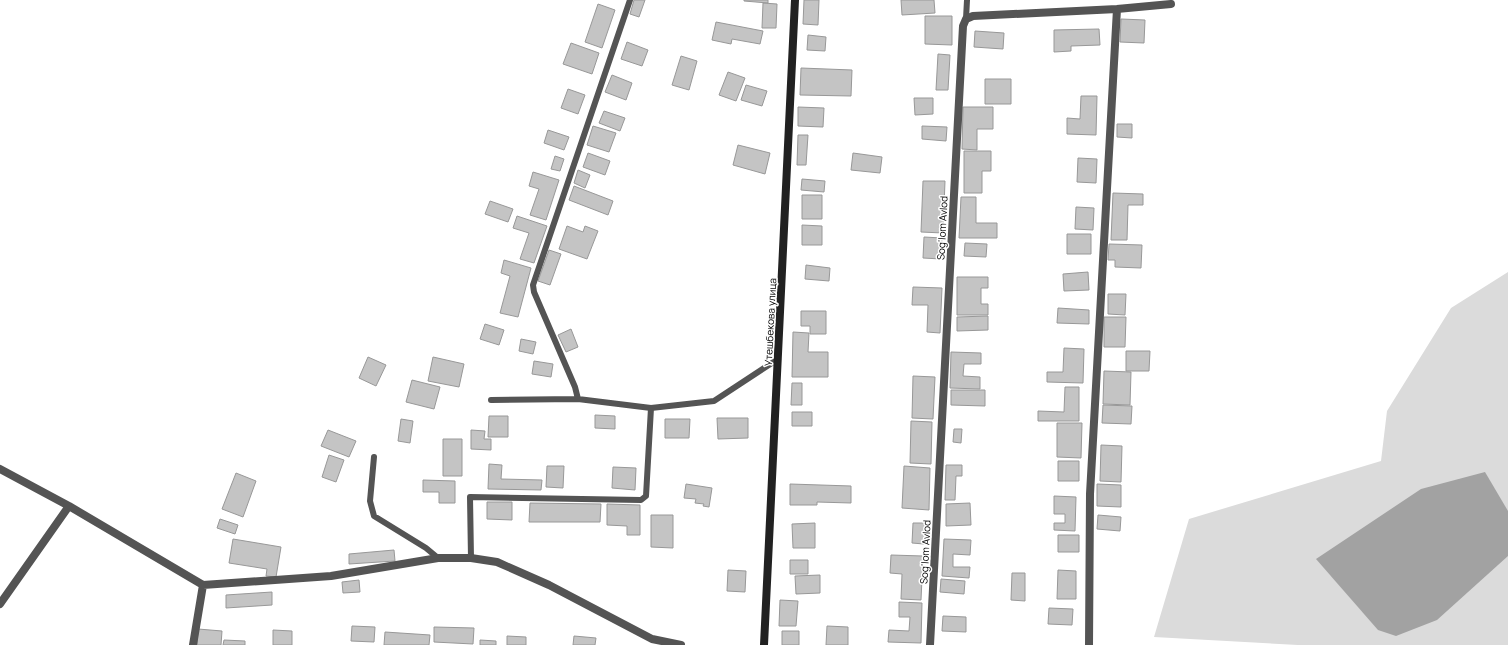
<svg xmlns="http://www.w3.org/2000/svg" width="1508" height="645" font-family="Manrope,sans-serif">
	<style>
		.green { fill: #dbdbdb }
		.water { fill: #a2a2a2 }
		.building { fill: #c4c4c4; stroke: #989898 }
		.lines { fill: none; stroke-linecap: round; stroke-linejoin: round }
		.service { stroke: #545454; stroke-width: 6 }
		.minor { stroke: #545454; stroke-width: 8 }
		.secondary { stroke: #212121; stroke-width: 8 }
		.labels { text-anchor: middle; stroke-width: 3; stroke-linejoin: round; paint-order: stroke }
		.street-label { font-size: 10px; fill: #000; stroke: #fff }
	</style>
	<rect width="100%" height="100%" fill="#fff"/>
	<path class="green" d="M1508,272V645H1298L1154,637L1189,519L1381,461L1387,411L1451,308Z"/>
	<path class="water" d="M1485,472L1508,511V556L1437,620L1396,636L1378,630L1316,559L1421,489Z"/>
	<path class="building" d="M634,0H645L639,17L630,14Z
		M744,0H768V3L744,1Z
		M804,0H819L818,25L803,24Z
		M901,0H934L935,13L902,15Z
		M763,3L777,4L776,28H762Z
		M598,4L615,10L602,48L585,42Z
		M925,16H952V45L925,44Z
		M1121,19L1145,20L1144,43L1120,42Z
		M716,22L763,31L760,44L732,39L731,44L712,40Z
		M1099,29L1100,45L1071,46V51L1054,52V30Z
		M975,31L1004,33L1003,49L974,47Z
		M808,35L826,37L825,51L807,50Z
		M627,42L648,50L642,66L621,59Z
		M571,43L599,53L592,74L563,64Z
		M938,54L950,55L948,90H936Z
		M681,56L697,61L689,90L672,85Z
		M801,68L852,70L851,96L800,95Z
		M728,72L745,78L736,101L719,95Z
		M612,75L632,83L626,100L605,92Z
		M985,79H1011V104H985Z
		M746,85L767,91L762,106L741,100Z
		M568,89L585,95L578,114L561,108Z
		M1081,96H1097L1096,135L1067,134V118L1080,119Z
		M914,98H933V114L915,115Z
		M798,107L824,108L823,127L798,126Z
		M963,107H993V129H977V150L962,149Z
		M604,111L625,118L620,131L599,123Z
		M1117,124H1132V138L1117,137Z
		M593,126L616,133L609,152L587,145Z
		M922,126L947,127L946,141L922,139Z
		M548,130L569,137L564,150L544,143Z
		M798,135H808L806,165H797Z
		M738,145L770,153L765,174L733,165Z
		M964,151H991V171H982V193H964Z
		M588,153L610,161L605,175L583,167Z
		M853,153L882,157L880,173L851,170Z
		M555,156L564,159L560,171L551,169Z
		M1078,158L1097,159L1096,183L1077,182Z
		M578,170L590,175L585,188L574,183Z
		M533,172L559,180L546,220L530,215L539,189L529,186Z
		M802,179L825,181L824,192L801,190Z
		M923,181H945L943,233L921,232Z
		M574,186L613,201L608,215L569,200Z
		M1113,193L1143,194V205H1128L1127,240H1111Z
		M802,195H822V219H802Z
		M961,197H976V223H997V238H959Z
		M490,201L513,209L508,222L485,214Z
		M1076,207L1094,208L1093,230L1075,229Z
		M517,216L547,226L534,263L520,259L529,233L513,228Z
		M802,225L822,226V245H802Z
		M567,226L583,232L585,226L598,231L587,259L559,249Z
		M1067,234H1091V254H1067Z
		M924,237L942,238L941,259L923,258Z
		M965,243L987,244L986,257L964,256Z
		M1109,244L1142,245L1141,268L1115,267V260H1108Z
		M549,250L561,254L550,285L538,281Z
		M504,260L531,268L518,317L500,313L510,276L501,273Z
		M806,265L830,268L829,281L805,279Z
		M1088,272L1089,290L1064,291L1063,274Z
		M957,277H988V288H981V304H988V315H957Z
		M913,287L942,288L940,333L927,332L928,305H912Z
		M1108,294H1126L1125,315L1108,314Z
		M1058,308L1089,310V324L1057,323Z
		M801,311H826V334H810V326H801Z
		M988,316V330L957,331V317Z
		M1104,317H1126L1125,347H1104Z
		M485,324L504,330L499,345L480,339Z
		M571,329L578,347L566,352L558,335Z
		M793,332L809,333L808,352H828V377H792Z
		M521,339L536,342L533,354L519,351Z
		M1064,348L1084,349L1083,383L1047,382V372H1063Z
		M1126,351H1150L1149,371H1126Z
		M951,352L981,353V364H964L963,376L980,377V389L950,388Z
		M368,357L386,365L376,386L359,378Z
		M433,357L464,364L459,387L428,381Z
		M534,361L553,364L551,377L532,374Z
		M1104,371L1131,372L1130,405L1103,404Z
		M913,376L935,377L933,419L912,418Z
		M412,380L440,387L434,409L406,402Z
		M792,383H802V405H791Z
		M1065,387H1079V421H1038V411L1064,412Z
		M951,390H985V406L951,405Z
		M1103,405L1132,406L1131,424L1102,423Z
		M792,412H812V426H792Z
		M595,415L615,416V429L595,428Z
		M489,416H508V437H488Z
		M717,418H748V438L718,439Z
		M401,419L413,421L410,443L398,441Z
		M665,419H690L689,438H665Z
		M911,421L932,422L931,464L910,463Z
		M1057,423H1082L1081,458L1057,457Z
		M954,429H962L961,443L953,442Z
		M328,430L356,441L349,457L321,446Z
		M471,430L485,431L484,439H491V450L471,449Z
		M443,439H462V476H443Z
		M1101,445L1122,446L1121,482L1100,481Z
		M329,455L344,460L336,482L322,477Z
		M1058,461H1079V481H1058Z
		M489,464L502,465L501,479L542,480L541,490L488,489Z
		M946,465H962V476H956L955,500H945Z
		M547,466H564L563,488L546,487Z
		M904,466L930,468L929,510L902,508Z
		M613,467L636,468L635,490L612,488Z
		M236,473L256,481L243,517L222,509Z
		M423,480L455,481V503H439V492H423Z
		M686,484L712,488L709,507L703,506L704,504L695,503L696,499L684,498Z
		M790,484L851,486V503L817,502V505H790Z
		M1097,484L1121,485V507L1097,506Z
		M1054,496L1076,497L1075,531L1054,530V523H1065V514H1054Z
		M487,502H512V520L487,519Z
		M530,503L601,504L600,522H529Z
		M970,503L971,525L946,526V504Z
		M607,504L640,505V535H627V526L607,525Z
		M651,515H673V548L651,547Z
		M1098,515L1121,517L1120,531L1097,529Z
		M220,519L238,525L235,534L217,528Z
		M815,523V548H793L792,524Z
		M913,523H925L924,544L912,543Z
		M1058,535H1079V552H1058Z
		M233,539L281,547L276,577L266,576L267,569L229,563Z
		M944,539L971,540L970,555L953,554V567H970L969,578L942,576Z
		M394,550L395,561L349,564V554Z
		M891,555L923,556L921,600L901,599L902,574L890,573Z
		M790,560H808V574H790Z
		M728,570L746,571L745,592L727,591Z
		M1058,570L1076,571V599H1057Z
		M1012,573H1025V601L1011,600Z
		M820,575V593L796,594L795,576Z
		M941,579L965,581L964,594L940,592Z
		M359,580L360,592L343,593L342,582Z
		M272,592V605L226,608V595Z
		M780,600L798,601L796,626H779Z
		M899,602L922,603L921,643L888,642L889,630L909,631L910,617H899Z
		M1049,608L1073,609L1072,625L1048,624Z
		M943,616L966,617V632L942,631Z
		M352,626L375,627L374,642L351,641Z
		M827,626L848,627V645H826Z
		M434,627L474,628L473,644L434,642Z
		M198,629L222,631L221,645H197Z
		M273,630L292,631V645H273Z
		M782,631H799V645H782Z
		M385,632L430,635L429,645H384Z
		M507,636L526,637V645H507Z
		M574,636L596,638L595,645H573Z
		M224,640L245,641V645H223Z
		M480,640L496,641V645H480Z"/>
	<g class="lines">
		<path class="service" d="M630,0L533,285L534,292L575,387L578,399L651,408L714,401L778,359
			M966,19L967,0
			M491,400L578,399
			M374,457L370,501L374,516L426,548L438,558
			M471,558L470,497L641,500L646,496L651,408"/>
		<path class="minor" d="M0,469L69,506L203,585L193,645
			M203,585L331,576L438,558H471L497,562L549,585L652,639L681,645
			M0,604L69,506
			M930,645L963,26L966,19L973,16L1117,9L1171,4
			M1089,645L1090,494L1117,9"/>
		<path class="secondary" d="M764,645L795,0"/>
	</g>
	<g class="labels">
		<g class="street-label">
			<text transform="translate(942 228) rotate(-87)" y="4">Sog'lom Avlod</text>
			<text transform="translate(770 322) rotate(-87)" y="4">Утешбекова улица</text>
			<text transform="translate(925 552) rotate(-87)" y="4">Sog'lom Avlod</text>
		</g>
	</g>
</svg>
